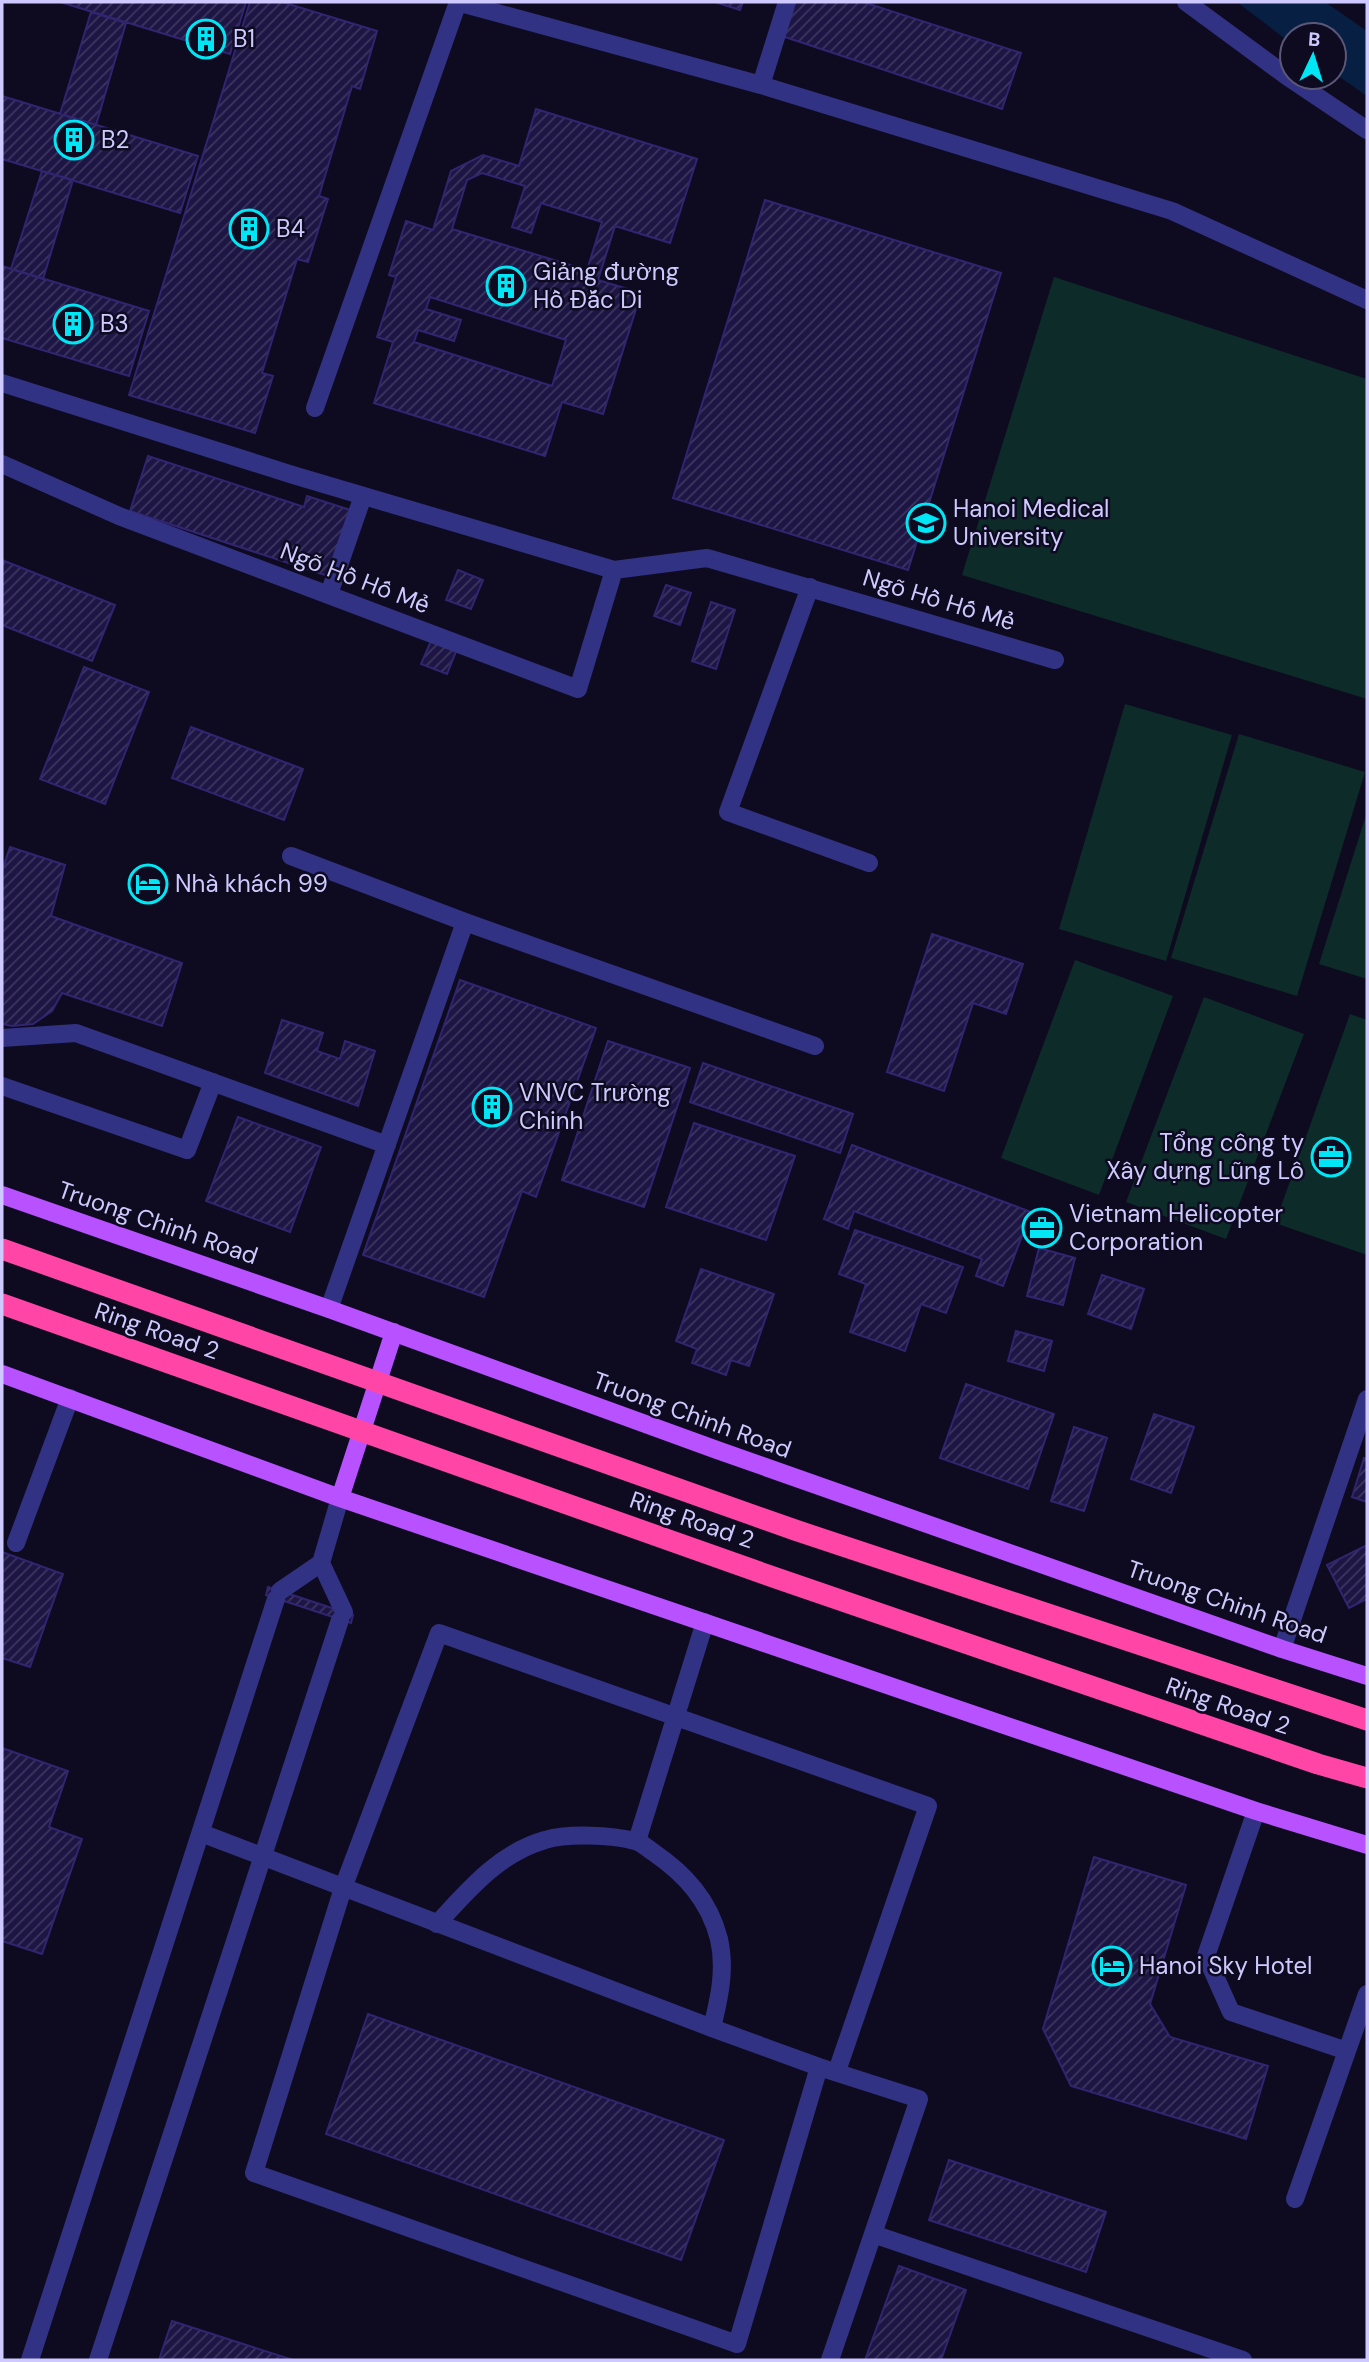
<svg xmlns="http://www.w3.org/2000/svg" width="1369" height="2362" font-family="'DM Sans',sans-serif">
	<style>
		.park { fill: #0d2b29 }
		.water { fill: #071f43 }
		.building { fill: url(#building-hatch); stroke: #312571; stroke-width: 2; fill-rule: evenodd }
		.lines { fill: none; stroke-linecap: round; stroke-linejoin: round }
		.minor { stroke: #323284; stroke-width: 18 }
		.major { stroke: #b851ff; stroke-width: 18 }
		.highway-bridge { stroke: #ff45a5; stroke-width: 21 }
		.labels { text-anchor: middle; stroke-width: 5; stroke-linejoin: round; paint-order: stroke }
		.poi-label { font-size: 24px; fill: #cecaff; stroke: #0e0b20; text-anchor: start }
		.street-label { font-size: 24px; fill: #cecaff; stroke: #0e0b20 }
	</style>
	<defs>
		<pattern id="building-hatch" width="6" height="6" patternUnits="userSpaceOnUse" patternTransform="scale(1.75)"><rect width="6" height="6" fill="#1d1543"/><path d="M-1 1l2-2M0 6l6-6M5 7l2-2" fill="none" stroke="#3d365f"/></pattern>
	</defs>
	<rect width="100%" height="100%" fill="#0e0b20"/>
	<path class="park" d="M1054,277L1367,379V699L962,575Z
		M1125,704L1232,735L1166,961L1059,929Z
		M1239,734L1365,772L1297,996L1171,958Z
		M1367,812V979L1319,964Z
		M1075,960L1173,996L1099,1195L1001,1158Z
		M1204,997L1304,1034L1226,1239L1126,1202Z
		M1350,1014L1367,1020V1255L1275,1223Z"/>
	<path class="water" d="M1237,2H1325L1367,31V96L1334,73V35H1292V44Z"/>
	<path class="building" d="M60,2H246L230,54Z
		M250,2H282L377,31L360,89L352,86L319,196L328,199L308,262L297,259L262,373L273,376L255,433L129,395Z
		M715,2H743L740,10Z
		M786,2H863L1021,53L1002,109L776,34Z
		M91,12L126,23L96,125L60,114Z
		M2,96L198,156L180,213L2,159Z
		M536,109L697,159L670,243L615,226L598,280L641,293L603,414L562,402L545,456L374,403L393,342L377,337L396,277L389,275L406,221L433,230L451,171L483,155L519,166ZM482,173L525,186L512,227L531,233L541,203L602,222L587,270L452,229L467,180ZM430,297L566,340L552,386L414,342L418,330L454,341L461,320L426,309Z
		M42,171L73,180L43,279L11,269Z
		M765,200L1001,273L908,570L673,498Z
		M2,266L149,311L129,376L2,338Z
		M148,456L304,507L307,496L350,510L328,576L130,511Z
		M2,560L115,605L92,661L2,625Z
		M458,570L483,580L471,609L446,600Z
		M666,585L691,593L680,625L654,616Z
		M711,602L735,610L716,669L692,661Z
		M434,634L459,644L447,674L421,664Z
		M84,667L149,692L105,804L40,779Z
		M191,727L303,769L284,820L172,778Z
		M10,847L65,865L51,916L182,963L162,1026L62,993L52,1011L33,1024L12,1026L2,1024V871Z
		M932,934L1023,964L1006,1014L973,1003L944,1091L887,1072Z
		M460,980L596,1028L536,1197L522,1191L484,1297L363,1255Z
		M282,1020L323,1033L317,1051L340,1059L345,1041L375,1051L358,1106L265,1073Z
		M608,1041L690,1068L644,1207L562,1180Z
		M703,1063L853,1114L840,1153L690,1102Z
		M238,1117L321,1147L290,1232L206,1201Z
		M694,1123L795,1156L766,1240L666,1207Z
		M852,1145L1031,1212L1003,1286L976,1276L982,1259L854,1211L848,1229L824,1219Z
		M855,1230L963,1267L946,1313L921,1304L905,1351L850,1332L866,1284L839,1274Z
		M1039,1248L1075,1258L1063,1305L1027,1296Z
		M701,1269L774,1294L749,1366L731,1360L726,1375L692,1363L697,1349L676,1341Z
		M1102,1275L1144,1289L1131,1329L1088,1314Z
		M1016,1331L1052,1341L1044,1371L1008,1361Z
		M966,1384L1054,1414L1028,1489L940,1458Z
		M1154,1414L1194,1427L1171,1493L1131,1479Z
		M1074,1427L1107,1438L1084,1511L1051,1501Z
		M1364,1458L1367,1459V1502L1352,1497Z
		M1367,1545V1599L1349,1608L1327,1565Z
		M2,1552L63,1574L30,1667L2,1658Z
		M268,1587L353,1615L351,1623L266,1595Z
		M2,1748L68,1771L49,1827L82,1839L42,1954L2,1941Z
		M1094,1857L1186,1885L1150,2004L1170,2037L1268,2066L1246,2139L1071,2086L1043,2029Z
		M368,2014L724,2140L681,2260L326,2134Z
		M949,2160L1106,2212L1086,2272L929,2220Z
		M899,2266L966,2290L941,2360H865Z
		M172,2321L293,2360H159Z"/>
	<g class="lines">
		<path class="minor" d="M457,2L761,85L1172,211L1367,300
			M1186,2L1288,77L1367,130
			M761,85L787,2
			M2,383L293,475L614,570L707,558L1055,660
			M315,408L458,2
			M2,464L119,516L578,689L614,570
			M810,587L728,812L869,863
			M329,594L363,496
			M291,856L465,922L815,1046
			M2,1038L76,1033L387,1145
			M2,1086L187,1150L213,1082
			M329,1309L465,922
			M340,1498L321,1563L344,1612
			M16,1543L70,1398
			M280,1591L321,1563
			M1282,1649L1367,1399
			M1256,1811L1206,1956L1231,2012L1347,2051
			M201,1833L712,2028L819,2067L919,2099L830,2360
			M637,1841L705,1622
			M437,1924C468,1890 499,1853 545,1840C567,1833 612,1835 635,1841C641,1842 647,1848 653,1852C685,1874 709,1900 719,1939C726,1970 719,1999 712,2028
			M819,2067L737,2344L254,2173L343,1888L439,1633L928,1806L837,2071
			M1295,2199L1367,1994
			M873,2234L1243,2360
			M30,2360L276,1599
			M98,2360L340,1620"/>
		<path class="major" d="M2,1195L329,1309L717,1450L1282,1649L1367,1676
			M2,1374L340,1498L1256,1811L1367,1845
			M340,1498L394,1332"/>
		<path class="highway-bridge" d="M2,1249L795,1530L1367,1720
			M2,1304L776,1578L1318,1764L1367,1778"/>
	</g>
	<defs>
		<symbol id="building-ring" viewBox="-11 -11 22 22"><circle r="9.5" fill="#0e0b20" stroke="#00e6f5" stroke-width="1.5"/><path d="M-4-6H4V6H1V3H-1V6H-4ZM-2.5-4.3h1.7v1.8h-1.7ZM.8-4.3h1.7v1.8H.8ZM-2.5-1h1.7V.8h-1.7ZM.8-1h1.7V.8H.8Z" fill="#00e6f5"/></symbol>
		<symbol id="university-ring" viewBox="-11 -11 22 22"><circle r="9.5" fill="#0e0b20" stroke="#00e6f5" stroke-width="1.5"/><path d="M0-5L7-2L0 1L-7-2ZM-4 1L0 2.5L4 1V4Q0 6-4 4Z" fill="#00e6f5"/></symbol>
		<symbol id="hotel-ring" viewBox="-11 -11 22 22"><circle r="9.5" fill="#0e0b20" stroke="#00e6f5" stroke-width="1.5"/><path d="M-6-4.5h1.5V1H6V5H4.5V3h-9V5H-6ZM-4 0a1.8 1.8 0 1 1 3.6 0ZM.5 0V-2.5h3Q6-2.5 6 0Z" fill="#00e6f5"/></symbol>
		<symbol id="office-ring" viewBox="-11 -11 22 22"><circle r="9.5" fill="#0e0b20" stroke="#00e6f5" stroke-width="1.5"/><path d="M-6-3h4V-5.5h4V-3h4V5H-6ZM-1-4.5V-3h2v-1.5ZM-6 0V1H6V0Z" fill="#00e6f5"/></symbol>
	</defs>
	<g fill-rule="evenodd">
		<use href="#building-ring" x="184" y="17" width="44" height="44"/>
		<use href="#building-ring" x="52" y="118" width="44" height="44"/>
		<use href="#building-ring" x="227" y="207" width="44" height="44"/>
		<use href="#building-ring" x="484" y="264" width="44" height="44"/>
		<use href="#building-ring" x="51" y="302" width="44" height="44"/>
		<use href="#university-ring" x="904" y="501" width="44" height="44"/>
		<use href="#hotel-ring" x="126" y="862" width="44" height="44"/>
		<use href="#building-ring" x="470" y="1085" width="44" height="44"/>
		<use href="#office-ring" x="1309" y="1135" width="44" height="44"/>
		<use href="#office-ring" x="1020" y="1206" width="44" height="44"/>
		<use href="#hotel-ring" x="1090" y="1944" width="44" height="44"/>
	</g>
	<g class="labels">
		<g class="poi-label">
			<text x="233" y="47">B1</text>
			<text x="101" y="148">B2</text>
			<text x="276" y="237">B4</text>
			<text x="533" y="280">Giảng đường<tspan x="533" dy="28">Hồ Đắc Di</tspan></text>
			<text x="100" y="332">B3</text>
			<text x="953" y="517">Hanoi Medical<tspan x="953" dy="28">University</tspan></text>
			<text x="175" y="892">Nhà khách 99</text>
			<text x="519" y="1101">VNVC Trường<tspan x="519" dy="28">Chinh</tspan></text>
			<text x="1304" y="1151" text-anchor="end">Tổng công ty<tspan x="1304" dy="28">Xây dựng Lũng Lô</tspan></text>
			<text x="1069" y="1222">Vietnam Helicopter<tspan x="1069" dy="28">Corporation</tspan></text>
			<text x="1139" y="1974">Hanoi Sky Hotel</text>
		</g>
		<g class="street-label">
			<text transform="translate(355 578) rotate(21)" y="8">Ngõ Hồ Hố Mẻ</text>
			<text transform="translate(939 600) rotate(17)" y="8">Ngõ Hồ Hố Mẻ</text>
			<text transform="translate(158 1223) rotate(19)" y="8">Truong Chinh Road</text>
			<text transform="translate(157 1331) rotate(19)" y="8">Ring Road 2</text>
			<text transform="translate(692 1415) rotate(20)" y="8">Truong Chinh Road</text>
			<text transform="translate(692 1520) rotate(19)" y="8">Ring Road 2</text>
			<text transform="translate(1227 1602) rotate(19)" y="8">Truong Chinh Road</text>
			<text transform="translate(1228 1706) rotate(19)" y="8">Ring Road 2</text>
		</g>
	</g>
	<rect width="1369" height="2362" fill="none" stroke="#cecaff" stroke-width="7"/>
	<g transform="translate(1313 56) rotate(4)"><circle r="33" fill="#0e0b20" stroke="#5b5779" stroke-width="2"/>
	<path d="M0-5L12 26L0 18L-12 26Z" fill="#00e6f5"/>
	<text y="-10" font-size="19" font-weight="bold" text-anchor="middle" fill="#cecaff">B</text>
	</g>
</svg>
